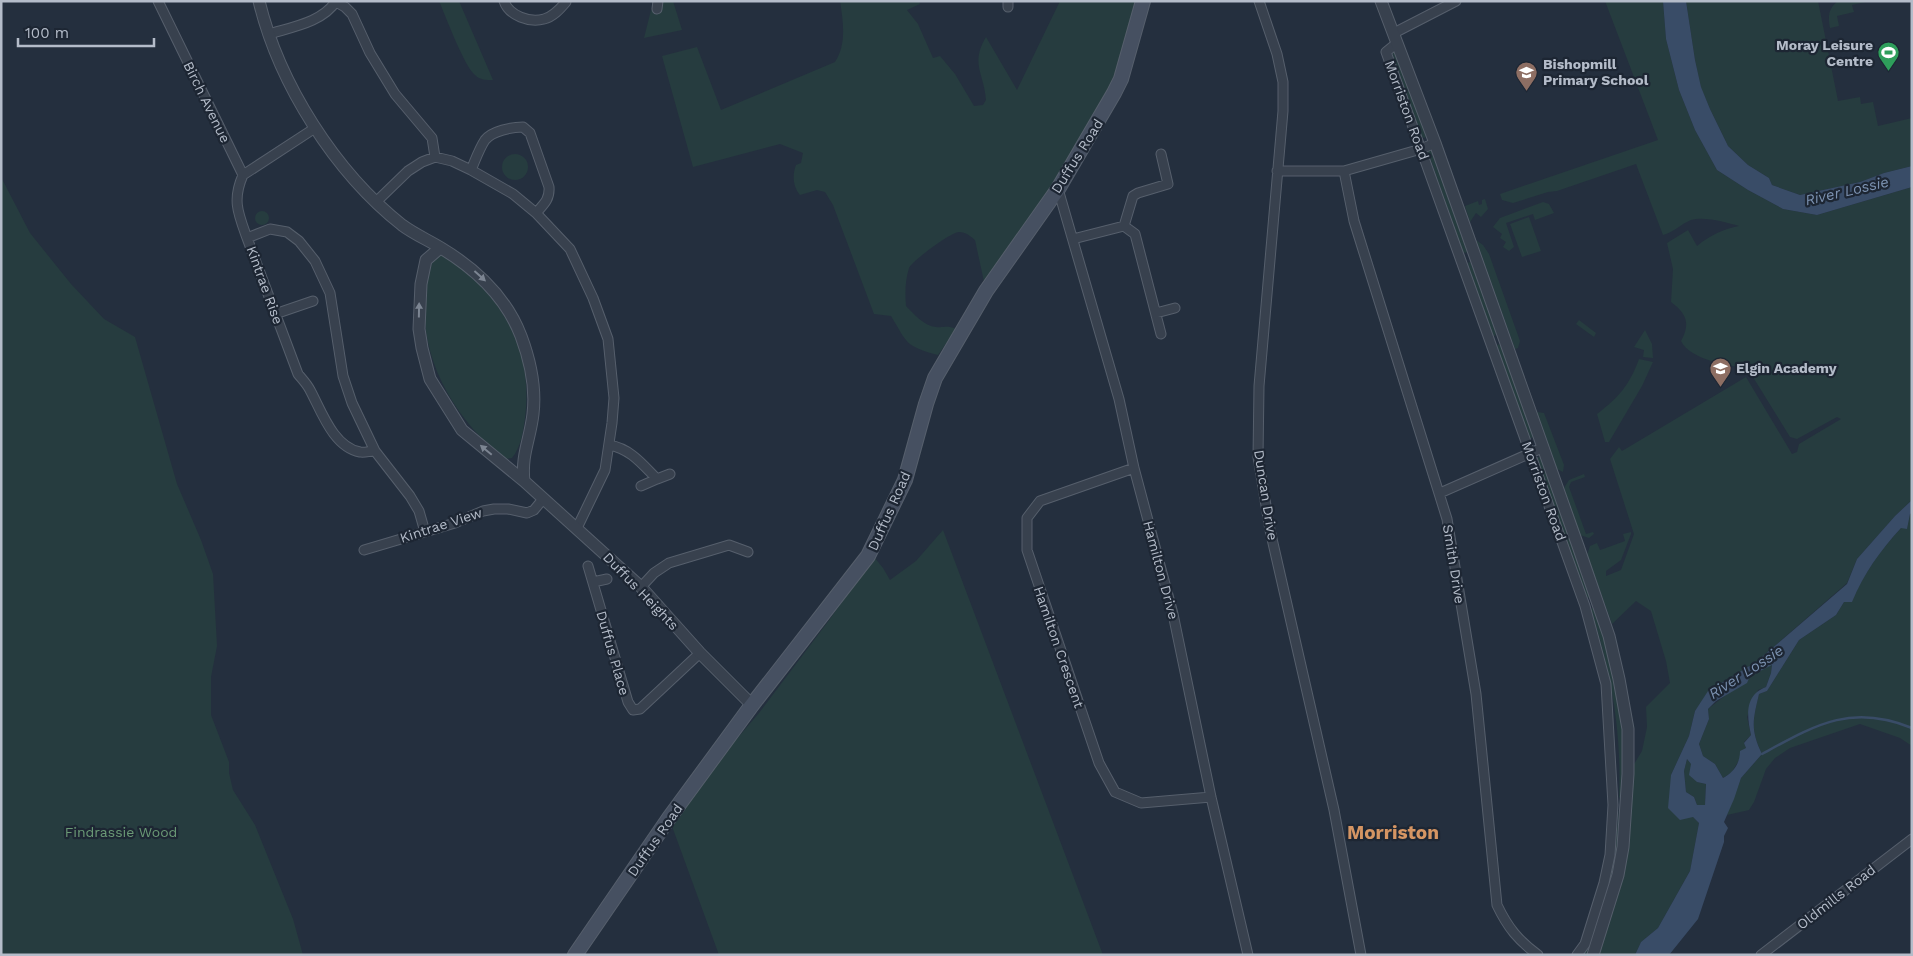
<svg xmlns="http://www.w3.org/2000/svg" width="1913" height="956" font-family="'Work Sans',sans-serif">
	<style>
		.green { fill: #263c3f }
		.water { fill: #394c67; fill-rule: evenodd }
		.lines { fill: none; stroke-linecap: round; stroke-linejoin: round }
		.stream { stroke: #394c67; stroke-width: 2.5 }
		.minor-casing { stroke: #565f6c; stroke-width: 11 }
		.tertiary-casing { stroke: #565f6c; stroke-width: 13 }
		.secondary-casing { stroke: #565f6c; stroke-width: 16 }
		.minor { stroke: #38414e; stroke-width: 9 }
		.tertiary { stroke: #38414e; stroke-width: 11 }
		.secondary { stroke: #465061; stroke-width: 14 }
		.oneway { fill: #7c8592 }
		.labels { text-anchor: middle; stroke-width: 4.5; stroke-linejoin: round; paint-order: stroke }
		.poi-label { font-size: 14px; font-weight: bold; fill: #b4bcc9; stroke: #1d2633; text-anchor: start }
		.street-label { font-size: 14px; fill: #b4bcc9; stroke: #1d2633 }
		.park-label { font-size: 14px; fill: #6b9a76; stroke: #1d2633 }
		.water-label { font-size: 15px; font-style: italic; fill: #7c92b1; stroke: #1d2633 }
		.district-label { font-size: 19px; font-weight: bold; fill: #d59563; stroke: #1d2633 }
	</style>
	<rect width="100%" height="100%" fill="#242f3e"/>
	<path class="green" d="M439,1H459L493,80C486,80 480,80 475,75C464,66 446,17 439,1Z
		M663,1H673L682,30L644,38L651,10L658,12Z
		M840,1H919L920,4L907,10L918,24L933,58L940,56L955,74L974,106L983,105L986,100C984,73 970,64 986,37L1017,90L1060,1H1143L1121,79L986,291L975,240C970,236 966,232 959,232C951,232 912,261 909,268C905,281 905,293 906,306C914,314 924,326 936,327C944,328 947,325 956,329L938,355C905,346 908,344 891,316L874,314L833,205L825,192L817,190L800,195C793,187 792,175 796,165L801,163L803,153L780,144L693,167L662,56L697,47L721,110L835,62C847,44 843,21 840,1Z
		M1605,1H1663L1666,39L1679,90L1695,130L1717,170L1748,190L1783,209L1817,215L1912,187V500L1895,516L1857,559L1847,583L1756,662L1709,691L1695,711L1689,736L1671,775L1693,817L1699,823L1690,871L1658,928L1641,942L1635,955H1593L1618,875L1628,774L1642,751L1647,727L1646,707L1670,683L1666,661L1651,611L1636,601L1612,624L1587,555L1590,546L1597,543L1600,550L1603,549L1625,541L1623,534L1631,532V534L1621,560L1606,571V576L1621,570L1634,534L1610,459L1619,447L1622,451L1746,377L1792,454L1797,452L1799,444L1841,419L1837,417L1797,439L1790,437L1748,369C1728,365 1690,360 1681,341C1691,323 1686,313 1671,302L1673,269L1667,243L1688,230L1697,246C1710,235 1724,229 1739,226C1726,222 1704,216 1691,220C1681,224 1674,232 1663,235L1636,164L1557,191L1548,192L1513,203L1502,200L1500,194L1658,140Z
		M1686,1H1818L1838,101L1860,97L1861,104L1873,102L1878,126L1912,118V166L1884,173L1860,182L1800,195L1772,185L1769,178L1748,165L1728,146L1710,109L1701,88L1695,60Z
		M1838,1H1870L1852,5L1854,12L1837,16L1839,26L1830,28C1828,16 1828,9 1838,1Z
		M1396,50L1426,136L1425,138L1422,137L1392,52Z
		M1429,150L1431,151L1467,251L1466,253L1463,252L1428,152Z
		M502 167a13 13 0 1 1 26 0a13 13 0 1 1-26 0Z
		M1,177L30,233L71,284L104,319L135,337L177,484L201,540L213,574L217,646L211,677V715L229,762V773L233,790L255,825L293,919L303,955H1Z
		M1485,199L1488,209L1481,217L1476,213L1470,222L1465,206L1478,201L1479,205L1482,204V200Z
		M1543,202L1549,204L1554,213L1535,220L1533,214L1506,223L1514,247L1509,251L1503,247L1506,242L1500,238L1502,234L1493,227L1500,218Z
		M255 218a7 7 0 1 1 14 0a7 7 0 1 1-14 0Z
		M1529,217L1541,251L1522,257L1510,224Z
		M1476,240L1483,245L1489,254L1520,341L1518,348L1515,349Z
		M441,255C452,257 463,269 472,277C513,316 532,361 525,418C523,432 521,447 512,458L505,459C445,413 405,332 434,258Z
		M1469,262L1471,263L1496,333L1495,336L1492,335L1468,264Z
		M1579,320L1596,333L1594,337L1576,324Z
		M1645,330L1652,344L1653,358L1643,357L1644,350L1634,347Z
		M1498,344L1501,346L1533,436L1532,438L1529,437L1497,347Z
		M1639,359L1653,362L1642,386L1609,442H1605L1597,414C1619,397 1629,386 1639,359Z
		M1537,412L1544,413L1564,465L1563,472L1557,469Z
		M1538,457L1541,458L1590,596L1589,598L1586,597L1537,459Z
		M1584,474L1585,477L1571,482L1569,487L1586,534L1593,532L1594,534L1589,538L1580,535L1564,488L1569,480Z
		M1912,513V746L1900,738L1860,724L1790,748L1775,758L1766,769L1754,802L1749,810L1727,815L1741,778L1762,754C1750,729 1753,719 1759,694L1767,691L1799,640L1836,615L1844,602L1852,601C1864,573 1880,551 1901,528H1907L1910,514Z
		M943,530L1103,955H719L669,818L759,713L827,623L874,557L883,568L890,580L916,561Z
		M1592,608L1594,609C1610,656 1624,706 1624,757C1624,771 1622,785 1621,799L1619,797C1622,732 1611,671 1591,610Z
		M1772,664L1771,673L1766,687L1758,690L1747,717L1751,735L1744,742L1746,748L1732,772L1723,778L1715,764L1703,756L1699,744L1709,719L1708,709L1750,676Z
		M1687,759L1691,764L1697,782L1706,784L1705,805H1697L1694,797L1686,792L1684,771Z
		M1621,808L1623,811L1613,880L1590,955H1583C1606,914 1614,857 1619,810Z"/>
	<path class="water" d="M1663,1H1686L1695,60L1701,87L1710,109L1728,146L1748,165L1769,178L1772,185L1800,195L1860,182L1884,173L1912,166V187L1817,215L1783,209L1748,190L1717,170L1695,130L1679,90L1666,39Z
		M1912,500V513L1910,514L1907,529L1901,528C1880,551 1864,573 1852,602H1844L1836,615L1799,640L1767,691L1759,694C1753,720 1750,729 1762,754L1741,778L1734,799L1724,822L1728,828L1724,836V842L1698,919L1669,955H1635L1641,942L1658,928L1690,871L1699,823L1693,817L1680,820L1668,808L1671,775L1689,736L1695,711L1708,691L1756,662L1847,584L1857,559L1895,516ZM1772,665L1771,673L1766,687C1744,695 1747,717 1751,735L1744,743L1746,748L1740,751C1740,763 1734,772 1723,778L1715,764L1703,756L1699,744L1709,719L1708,709L1716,701L1747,683L1750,676ZM1687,759L1691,764L1689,775L1697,782L1706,784L1705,805H1697L1694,797L1686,792L1684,771Z"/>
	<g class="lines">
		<path class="stream" d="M1762,754C1815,725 1851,703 1912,728"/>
		<defs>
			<path id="minor" d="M158,1L243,175
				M504,1C509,16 530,23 544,19C553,17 560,9 566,2
				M1259,1L1277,54L1283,82V111L1259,386L1258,457L1270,530L1334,810L1361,955
				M336,2L345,7L352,14L370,53L395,94L432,138L435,157
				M1008,7V1
				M657,9L658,1
				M1394,33L1456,1
				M269,34C292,27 323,22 336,1
				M1397,43L1386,52L1585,606L1606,684L1613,805L1610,855L1604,883L1585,944L1577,955
				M471,170C475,161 479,149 485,140C492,131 512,127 523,127L530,133L549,187C550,199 544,204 536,213
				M1277,171H1344L1421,149L1435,143
				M1344,171L1354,221L1447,519L1476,694L1497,905C1508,928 1518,940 1538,955
				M243,175L315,128
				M243,175C232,200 238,213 247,238
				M1058,189L1119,399L1134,468L1173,614L1211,797L1248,955
				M376,202L408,171L422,162L435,157L452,161L471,170L513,194L536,213L570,249L593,298L608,339L614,398L612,423L605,470L577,528
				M1124,226L1133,196L1138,193L1168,184L1161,154
				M1073,239L1124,226L1135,234L1161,334
				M1156,313L1175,308
				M275,314L313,301
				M609,445C631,449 642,464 657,479L641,486
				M375,451C370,451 364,453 360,452C333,447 321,410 310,390C307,384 302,379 298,374L247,238L270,229L287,232L299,241L315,261L330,293L343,376L352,403L375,451L410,496L419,511L425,532
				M1134,468L1040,501L1027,518V550L1099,763L1115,792L1141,803L1211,797
				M657,479L670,474
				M1440,493L1542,448
				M364,550L455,523L483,511L494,509H508L527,513L534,510L543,499
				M588,566L628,702L633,710L640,709L700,653
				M593,582L607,579
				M641,587L654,573L669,563L729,545L748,552
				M1761,955L1912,839"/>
			<path id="tertiary" d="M259,1C279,84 335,172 402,225C414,234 428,240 441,248C476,269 506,297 521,336C530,360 536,389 533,414C530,440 521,455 524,481
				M1381,1L1435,143L1578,546L1609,636L1619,679L1628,729V774L1623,847L1618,875L1593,955
				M440,248L426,260L421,284L419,329L422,348L430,379L462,430L524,481L641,587L700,653L752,705"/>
			<path id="secondary" d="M575,955L669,818L752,705L868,556L905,480L926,404L935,378L986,291L1058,189L1114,93L1121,79L1143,1"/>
		</defs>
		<use href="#minor" class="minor-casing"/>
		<use href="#tertiary" class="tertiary-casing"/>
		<use href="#secondary" class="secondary-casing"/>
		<use href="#minor" class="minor"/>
		<use href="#tertiary" class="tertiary"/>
		<use href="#secondary" class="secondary"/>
	</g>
	<defs><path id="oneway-solid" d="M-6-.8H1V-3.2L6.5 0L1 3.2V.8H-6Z" transform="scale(1.25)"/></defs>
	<g class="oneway">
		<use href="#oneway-solid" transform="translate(480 276) rotate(42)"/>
		<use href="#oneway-solid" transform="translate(419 310) rotate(-89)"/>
		<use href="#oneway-solid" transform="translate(486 450) rotate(-140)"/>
	</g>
	<defs>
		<symbol id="stadium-pin" viewBox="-11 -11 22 30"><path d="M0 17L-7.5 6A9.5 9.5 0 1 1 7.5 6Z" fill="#2e9e5b" stroke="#1d2633"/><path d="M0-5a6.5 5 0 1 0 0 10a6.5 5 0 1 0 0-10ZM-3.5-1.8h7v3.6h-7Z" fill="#fff"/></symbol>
		<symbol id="school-pin" viewBox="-11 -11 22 30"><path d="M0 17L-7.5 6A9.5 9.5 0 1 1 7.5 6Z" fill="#8d6e63" stroke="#1d2633"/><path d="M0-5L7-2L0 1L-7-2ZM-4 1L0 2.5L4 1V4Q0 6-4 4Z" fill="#fff"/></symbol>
	</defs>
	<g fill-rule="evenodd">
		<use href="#stadium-pin" x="1876" y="40" width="25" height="34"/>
		<use href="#school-pin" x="1514" y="60" width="25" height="34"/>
		<use href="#school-pin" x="1708" y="356" width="25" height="34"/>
	</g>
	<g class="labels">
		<g class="poi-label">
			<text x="1873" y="50" text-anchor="end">Moray Leisure<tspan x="1873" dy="16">Centre</tspan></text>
			<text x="1543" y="69">Bishopmill<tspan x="1543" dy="16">Primary School</tspan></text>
			<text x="1736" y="373">Elgin Academy</text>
		</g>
		<g class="street-label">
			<text transform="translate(207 102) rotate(64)" y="5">Birch Avenue</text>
			<text transform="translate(1407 110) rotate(70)" y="5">Morriston Road</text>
			<text transform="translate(1077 156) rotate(-58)" y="5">Duffus Road</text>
			<text transform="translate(265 285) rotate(70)" y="5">Kintrae Rise</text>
			<text transform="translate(1544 491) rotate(70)" y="5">Morriston Road</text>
			<text transform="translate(1266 495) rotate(81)" y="5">Duncan Drive</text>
			<text transform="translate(889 511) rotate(-66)" y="5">Duffus Road</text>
			<text transform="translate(441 525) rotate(-18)" y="5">Kintrae View</text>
			<text transform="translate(1454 564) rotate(81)" y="5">Smith Drive</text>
			<text transform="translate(1161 570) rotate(75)" y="5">Hamilton Drive</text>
			<text transform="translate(641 591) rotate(46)" y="5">Duffus Heights</text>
			<text transform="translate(1059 647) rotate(71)" y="5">Hamilton Crescent</text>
			<text transform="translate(613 653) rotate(74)" y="5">Duffus Place</text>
			<text transform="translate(655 840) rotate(-55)" y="5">Duffus Road</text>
			<text transform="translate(1836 897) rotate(-38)" y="5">Oldmills Road</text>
		</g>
		<g class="park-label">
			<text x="121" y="837">Findrassie Wood</text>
		</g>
		<g class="water-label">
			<text transform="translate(1847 191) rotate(-13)" y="5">River Lossie</text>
			<text transform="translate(1746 672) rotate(-33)" y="5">River Lossie</text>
		</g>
		<g class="district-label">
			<text x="1393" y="839">Morriston</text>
		</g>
	</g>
	<rect width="1913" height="956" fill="none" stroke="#b4bcc9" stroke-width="5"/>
	<path d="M18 38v8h136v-8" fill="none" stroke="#b4bcc9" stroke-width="2.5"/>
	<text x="25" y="38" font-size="15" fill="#b4bcc9" stroke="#1d2633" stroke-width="4" paint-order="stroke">100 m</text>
</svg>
